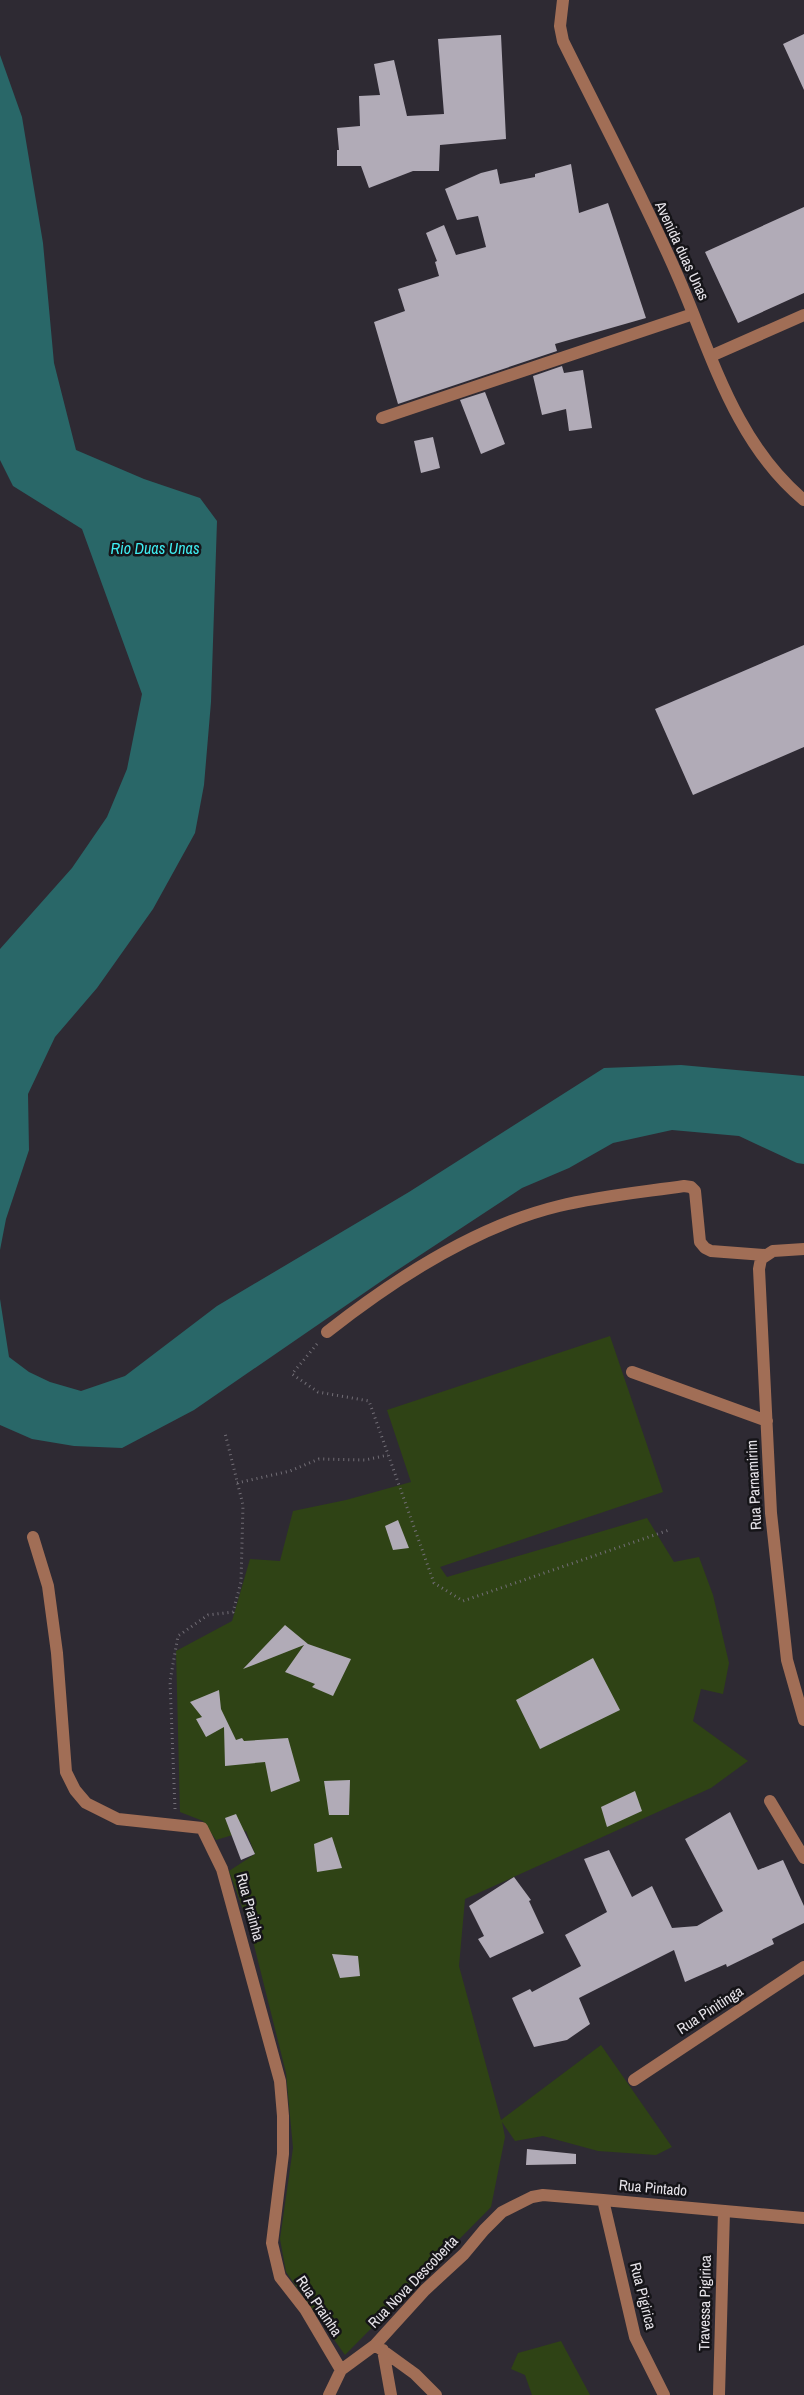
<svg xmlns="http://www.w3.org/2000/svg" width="804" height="2395" font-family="'Archivo Narrow',sans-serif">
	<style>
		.green { fill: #2f4315 }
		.water { fill: #296768 }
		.building { fill: #b1abb7 }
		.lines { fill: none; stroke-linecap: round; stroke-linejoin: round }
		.path { stroke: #726e76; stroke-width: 3; stroke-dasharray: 1 4; stroke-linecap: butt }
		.minor { stroke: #a16e56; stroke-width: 12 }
		.labels { text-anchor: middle; stroke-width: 5; stroke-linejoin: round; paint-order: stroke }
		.street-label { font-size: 15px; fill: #e6e3e9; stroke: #151418 }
		.water-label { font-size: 16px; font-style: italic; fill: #3fedf1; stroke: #151418 }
	</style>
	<rect width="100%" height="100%" fill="#2e2a33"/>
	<path class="green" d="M610,1336L663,1492L440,1567L447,1577L647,1518L674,1562L699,1557L713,1595L729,1663L723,1694L701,1689L693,1721L748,1761L711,1788L465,1899L459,1966L501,2120L601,2045L672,2147L656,2155L598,2151L543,2136L515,2141L502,2122L505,2137L491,2207L345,2355L286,2272L280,2239L293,2148L286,2073L250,1929L229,1871L255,1854L246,1831L216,1840L203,1821L180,1812L176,1651L232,1621L250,1559L280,1561L293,1511L346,1500L411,1482L387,1410Z
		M561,2341L590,2395H532L525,2375L511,2369L518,2353Z"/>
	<path class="water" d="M0,55L22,117L43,243L54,363L76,450L144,479L200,498L217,521L211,702L204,785L195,833L153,909L97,988L55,1037L28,1094L29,1150L6,1219L0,1250V949L72,868L107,817L127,769L142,694L82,529L13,486L0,460Z
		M681,1065L804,1076V1164L797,1163L739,1136L672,1130L613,1143L569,1168L522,1188L396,1271L194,1410L122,1448L74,1446L32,1439L0,1425V1299L9,1357L29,1372L50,1382L81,1391L125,1376L217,1306L409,1192L604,1068Z"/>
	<path class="building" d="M804,34V90L783,44Z
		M501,35L506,139L440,145L439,171H413L369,188L361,166H337V150H339L337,128L360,126L359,96L380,95L374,64L394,60L407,116L444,114L438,39Z
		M571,164L579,213L608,203L646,318L555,344L557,351L398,404L374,322L405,311L398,289L439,276L435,262L437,261L426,233L444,225L456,255L486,247L478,216L457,220L445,189L481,173L497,169L500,184L535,177V174Z
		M804,207V293L738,323L705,252Z
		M562,366L564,373L583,370L592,428L569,431L566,409L542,415L533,376Z
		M485,392L505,444L481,454L460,400Z
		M433,437L440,468L421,473L414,441Z
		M804,645V747L693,795L655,709Z
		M398,1520L409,1548L393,1550L385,1526Z
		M285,1625L308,1644L351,1659L333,1696L312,1687L315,1684L285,1672L304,1645L243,1669Z
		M593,1658L620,1710L540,1749L516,1700Z
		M219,1690L221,1709L236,1740L242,1738L244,1741L288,1738L300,1781L271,1792L265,1762L225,1766L224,1727L206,1737L196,1719L202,1717L190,1702Z
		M350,1780L349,1815H329L324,1781Z
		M635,1791L642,1811L607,1827L601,1807Z
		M730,1812L758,1870L783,1860L804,1906V1923L772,1939L774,1944L727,1967L726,1964L685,1982L674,1950L579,1998L590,2024L567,2040L534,2047L512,1998L530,1989L532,1992L581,1966L565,1935L607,1912L584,1859L609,1850L632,1897L652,1886L672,1928L697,1926L723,1911L685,1839Z
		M236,1814L255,1854L241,1860L225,1818Z
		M332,1837L342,1868L317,1872L314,1844Z
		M514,1877L531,1900L529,1901L544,1933L490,1958L478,1939L484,1936L469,1906Z
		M332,1954L358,1956L360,1976L340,1978Z
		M527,2149L576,2154V2164L526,2165Z"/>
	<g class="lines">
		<path class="path" d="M317,1344L292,1374L318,1392L369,1401L434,1583L463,1601L669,1530
			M237,1483L290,1471L319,1459L365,1460L388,1455
			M175,1809L170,1681L178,1636L208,1615L233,1612L241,1582L243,1505L225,1433"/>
		<path class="minor" d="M563,0L560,26L563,41C602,120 644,198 679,279C712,356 736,444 804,500
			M711,356L804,315
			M382,418L693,314
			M804,1249L773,1251L761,1259L759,1269L771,1513L787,1660L804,1720
			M327,1332C393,1280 476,1226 559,1206C600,1196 643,1192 684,1186L691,1187L695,1191L700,1242L705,1248L711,1251L765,1255
			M632,1372L767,1421
			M33,1537L48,1586L57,1653L66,1772L75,1790L86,1803L118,1819L202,1828L222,1869L280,2081L283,2116V2154L272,2243L280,2277L305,2309L341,2370
			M770,1801L804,1858
			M634,2080L804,1967
			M603,2200L635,2337L664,2395
			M375,2345L415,2374L436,2395
			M383,2350L391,2395
			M329,2395L341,2370L375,2345L425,2290L464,2254L484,2230L502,2212L532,2197L543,2195L603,2200L804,2218
			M719,2395L724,2211"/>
	</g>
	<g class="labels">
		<g class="street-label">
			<text transform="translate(682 251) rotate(65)" y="5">Avenida duas Unas</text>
			<text transform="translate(754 1485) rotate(-93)" y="5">Rua Parnamirim</text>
			<text transform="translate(250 1907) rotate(75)" y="5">Rua Prainha</text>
			<text transform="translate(710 2010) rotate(-33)" y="5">Rua Pinitinga</text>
			<text transform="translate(653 2188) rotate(5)" y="5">Rua Pintado</text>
			<text transform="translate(413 2282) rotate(-46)" y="5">Rua Nova Descoberta</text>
			<text transform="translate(643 2296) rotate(76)" y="5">Rua Pigirica</text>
			<text transform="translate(705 2303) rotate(-89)" y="5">Travessa Pigirica</text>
			<text transform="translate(319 2306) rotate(56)" y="5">Rua Prainha</text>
		</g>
		<g class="water-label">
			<text x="155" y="554">Rio Duas Unas</text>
		</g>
	</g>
</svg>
